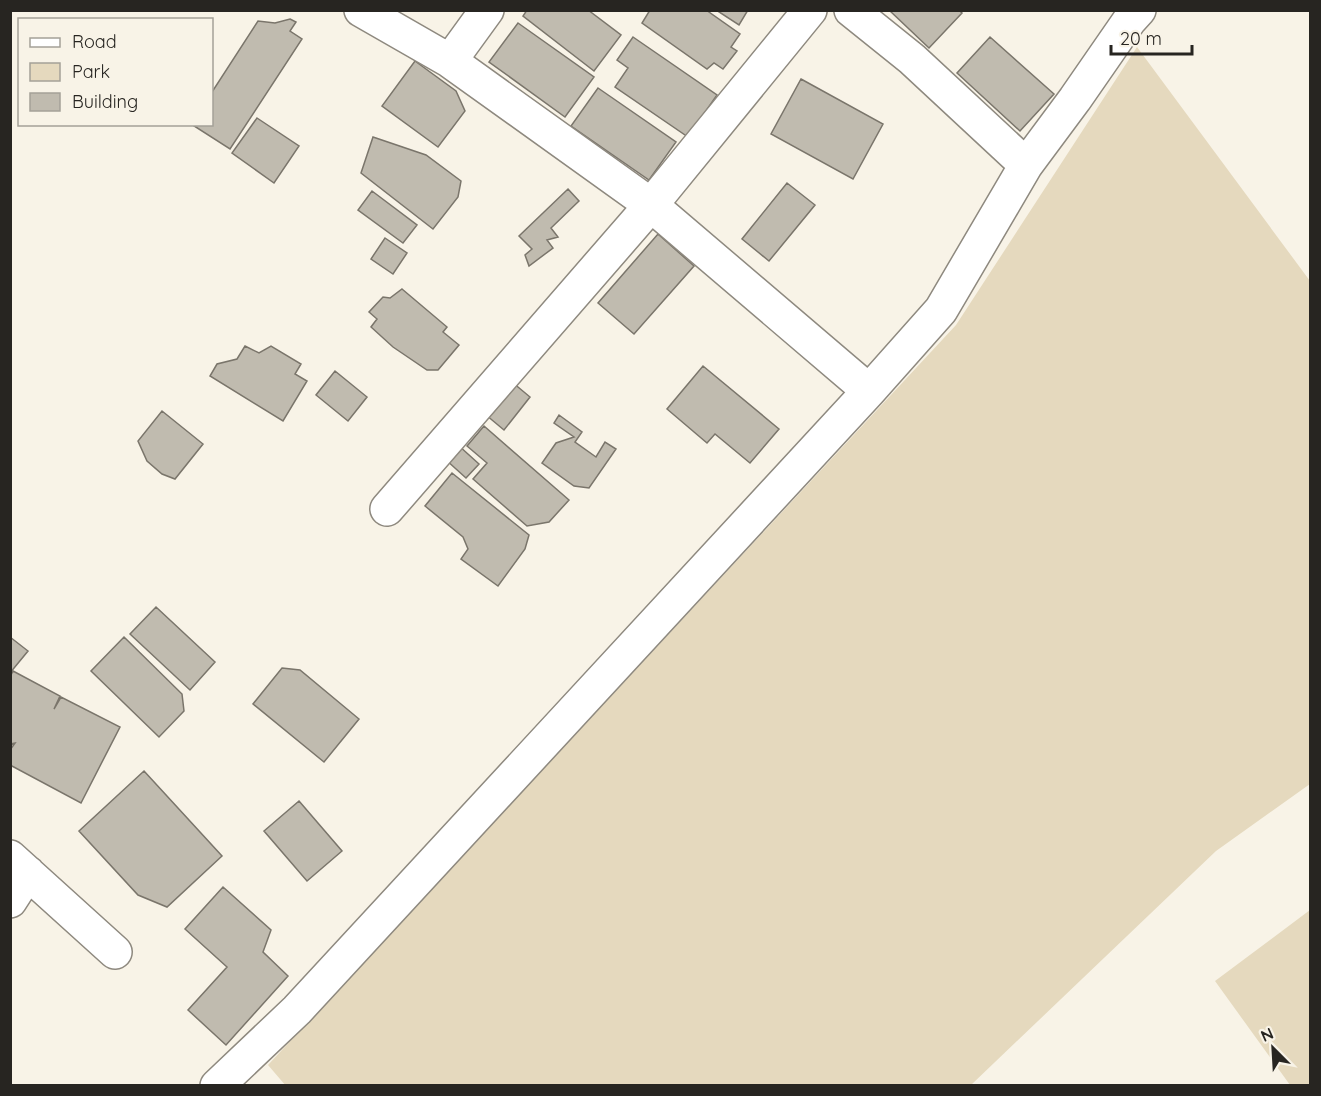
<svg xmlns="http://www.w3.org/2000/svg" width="1321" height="1096" font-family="Quicksand,sans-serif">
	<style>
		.green { fill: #e5d9be }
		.building { fill: #c0bbaf; stroke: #7a756b; stroke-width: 1.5 }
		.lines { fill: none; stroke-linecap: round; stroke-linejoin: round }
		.minor-casing { stroke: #8e897f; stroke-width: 36 }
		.minor { stroke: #fff; stroke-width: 33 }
	</style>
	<rect width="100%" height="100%" fill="#f8f3e7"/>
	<path class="green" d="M1137,47L1310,281V784L1216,851L971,1085L286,1086L268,1065L956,325Z
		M1310,910V1085H1290L1215,981Z"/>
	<path class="building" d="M527,10H588L621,35L594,71L523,16Z
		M650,10H706L740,34L731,47L737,51L723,69L714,63L707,69L642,23Z
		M716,10H748L739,25Z
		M889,10H959L962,13L929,48Z
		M290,19L296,22L290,31L302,39L230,149L191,124H212V92L258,21L275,23Z
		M518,23L594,77L565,117L489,62Z
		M633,37L717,95L688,137L615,87L628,68L617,60Z
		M990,37L1054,94L1020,131L957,73Z
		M415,61L456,91L465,111L438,147L382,106Z
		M801,79L883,124L853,179L771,134Z
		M598,88L676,142L649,180L571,126Z
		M257,118L299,146L274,183L232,153Z
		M373,137L426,155L461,181L458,197L433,229L361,173Z
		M787,183L815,205L769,261L742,239Z
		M568,189L579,201L551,228L558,237L547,240L553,248L529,266L525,255L532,249L519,236Z
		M372,191L417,225L403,243L358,210Z
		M658,234L694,266L634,334L598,303Z
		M385,238L407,253L393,274L371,259Z
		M402,289L447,327L443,332L459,345L438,370H427L393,347L371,327L377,319L369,312L383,297L390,298Z
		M245,346L259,353L271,346L301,364L295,374L307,381L283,421L210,376L217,364L237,359Z
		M703,366L779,429L750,463L715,434L707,443L667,409Z
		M335,371L367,397L348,421L316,395Z
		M512,382L530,397L504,430L486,415Z
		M162,411L203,444L175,479L162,474L147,461L138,441Z
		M559,415L582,432L575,442L596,457L605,442L616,449L589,488L574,486L542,463L556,443L574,437L554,423Z
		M484,426L569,500L549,522L527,526L473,479L487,463L467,446Z
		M458,445L479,464L466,478L445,459Z
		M452,473L529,535L525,549L498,586L461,559L468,549L463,537L425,506Z
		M156,607L215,662L190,690L130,634Z
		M10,637L28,651L10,673Z
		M124,637L182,694L184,711L159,737L91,671Z
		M282,668L300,670L359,719L324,762L253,704Z
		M13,671L60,696L54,709L61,697L120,727L81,803L10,765V750L15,743L10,744V677Z
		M144,771L222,856L167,907L138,895L79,831Z
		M299,801L342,851L307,881L264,831Z
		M223,887L271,930L263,952L288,976L226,1045L188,1010L227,967L185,929Z"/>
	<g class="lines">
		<defs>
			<path id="minor" d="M361,10L450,61L651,205L869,391
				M851,10L912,59L1026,165
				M450,61L487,10
				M387,509L651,205L810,10
				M10,857L115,952
				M10,901L28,873
				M217,1086L297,1010L869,391L941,310L1026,165L1075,99L1129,21L1139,10"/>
		</defs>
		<use href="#minor" class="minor-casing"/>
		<use href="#minor" class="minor"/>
	</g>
	<rect width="1321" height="1096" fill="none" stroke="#272521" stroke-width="24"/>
	<rect x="18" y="18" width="195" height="108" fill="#f8f3e7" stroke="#a4a198" stroke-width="1.5"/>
	<rect x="30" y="38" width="30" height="9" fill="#ffffff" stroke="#a4a198" stroke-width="1.5"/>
	<text x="72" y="48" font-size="18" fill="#272521">Road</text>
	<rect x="30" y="63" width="30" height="18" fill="#e5d9be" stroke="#a4a198" stroke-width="1.5"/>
	<text x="72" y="78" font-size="18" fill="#272521">Park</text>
	<rect x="30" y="93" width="30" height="18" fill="#c0bbaf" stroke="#a4a198" stroke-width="1.5"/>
	<text x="72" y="108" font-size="18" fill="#272521">Building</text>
	<g transform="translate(1273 1048) rotate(336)" stroke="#f8f3e7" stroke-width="4.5" paint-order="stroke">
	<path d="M0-4.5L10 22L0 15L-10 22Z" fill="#272521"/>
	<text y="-9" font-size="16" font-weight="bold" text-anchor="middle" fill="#272521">N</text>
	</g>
	<path d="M1111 45v9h81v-9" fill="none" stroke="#272521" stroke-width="3"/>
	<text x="1120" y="45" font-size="18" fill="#272521" stroke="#f8f3e7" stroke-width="4.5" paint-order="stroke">20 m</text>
</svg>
